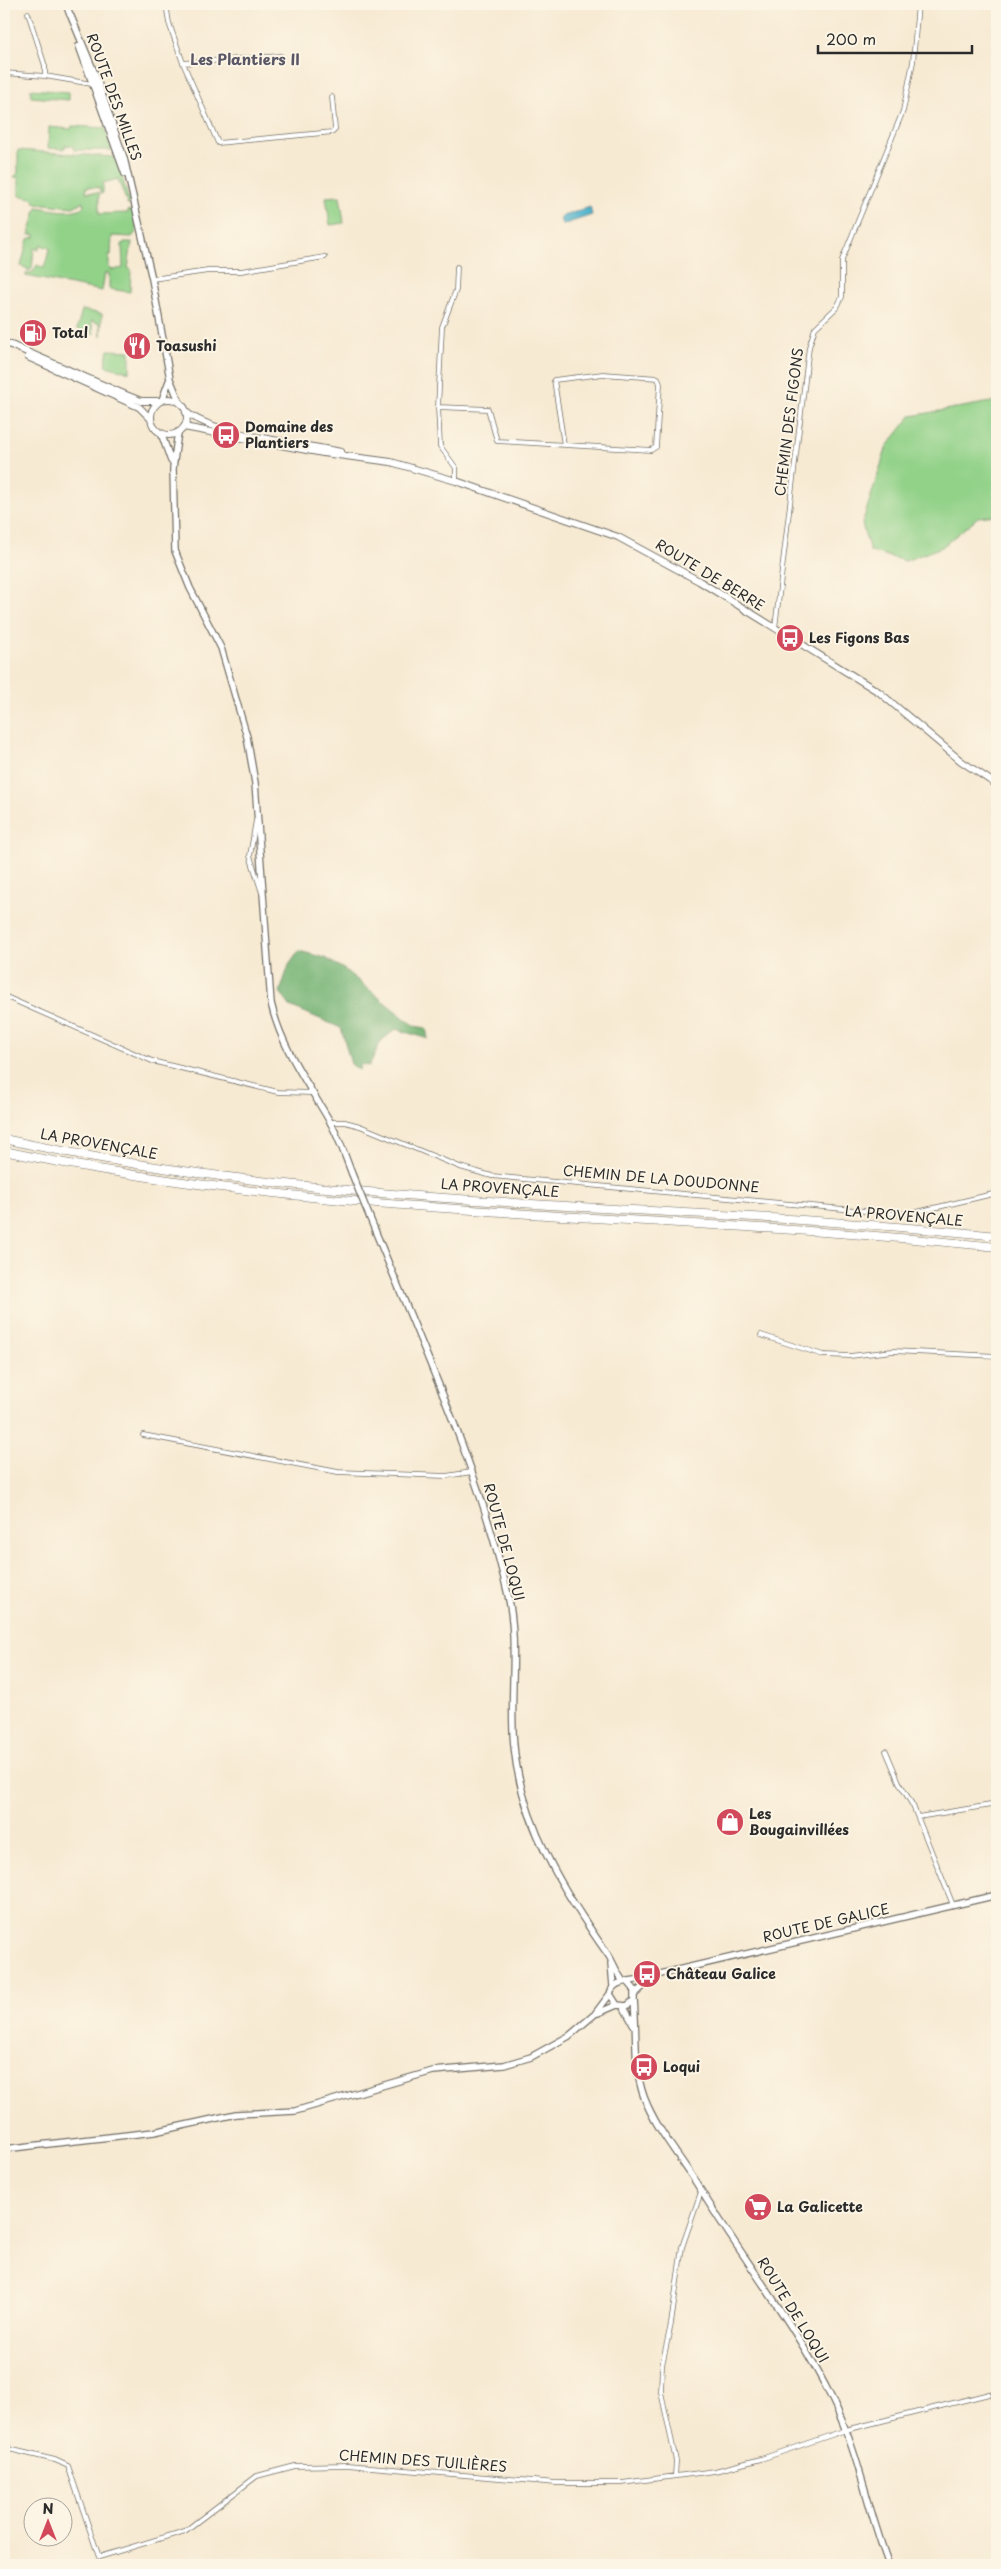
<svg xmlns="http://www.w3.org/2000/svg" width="1001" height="2569" font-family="'Playpen Sans',sans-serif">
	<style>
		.green { fill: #91d188; stroke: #5e7e5a }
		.forest { fill: #74b374; stroke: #506f50 }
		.water { fill: #4cb1cb; stroke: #3c6e7b }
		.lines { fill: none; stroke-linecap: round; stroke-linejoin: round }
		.street-casing { stroke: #726e66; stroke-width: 5.5 }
		.secondary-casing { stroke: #726e66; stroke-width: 8 }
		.primary-casing { stroke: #726e66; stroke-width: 8 }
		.highway-casing { stroke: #726e66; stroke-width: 9 }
		.street { stroke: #fff; stroke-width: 4 }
		.secondary { stroke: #fff; stroke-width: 5.5 }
		.primary { stroke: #fff; stroke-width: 6 }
		.highway { stroke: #fff; stroke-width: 8 }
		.secondary-bridge-casing { stroke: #726e66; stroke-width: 8; stroke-linecap: butt }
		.secondary-bridge { stroke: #fff; stroke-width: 5.5 }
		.labels { text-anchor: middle; stroke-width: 4; stroke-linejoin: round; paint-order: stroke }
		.street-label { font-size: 14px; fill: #2b2b2b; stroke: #fcf5e5 }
		.poi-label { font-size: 14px; font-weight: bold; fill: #2b2b2b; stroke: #fcf5e5; text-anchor: start }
		.neighbourhood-label { font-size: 15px; font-weight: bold; fill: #595666; stroke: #fcf5e5 }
	</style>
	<rect width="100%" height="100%" fill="#fcf5e5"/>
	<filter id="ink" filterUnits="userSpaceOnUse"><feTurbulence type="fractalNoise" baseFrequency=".02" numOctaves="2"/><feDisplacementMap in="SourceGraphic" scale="10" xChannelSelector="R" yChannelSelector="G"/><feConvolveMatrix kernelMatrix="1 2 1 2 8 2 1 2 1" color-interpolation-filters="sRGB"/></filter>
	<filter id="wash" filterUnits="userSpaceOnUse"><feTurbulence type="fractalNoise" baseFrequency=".0096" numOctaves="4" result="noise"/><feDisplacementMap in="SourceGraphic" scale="20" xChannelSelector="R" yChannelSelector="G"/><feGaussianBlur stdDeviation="1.12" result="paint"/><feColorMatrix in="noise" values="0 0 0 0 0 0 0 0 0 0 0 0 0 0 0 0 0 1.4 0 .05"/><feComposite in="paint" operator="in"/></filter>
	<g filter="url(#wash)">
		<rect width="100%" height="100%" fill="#f7ead3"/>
		<path class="green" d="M31,89L69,92V100L31,97Z
			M72,126L105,128L112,150H74L73,146L66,145L64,149L48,148L49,127L71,129Z
			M18,150L114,157L118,165L130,203L128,206L118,179L103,183V193H100V188L87,187L86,192L99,193V214L128,213V210L133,211L137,231L132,237L112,236L111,256H109V268L113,270L123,268L122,245L124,242H132L128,268L131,269L130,292L109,289V273H105L102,291L26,276V274L33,272L37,265L44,268L50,248L41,245L39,250L34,248L32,269L28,271V269L21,266L28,239L35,237V234L29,235L37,207C50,209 73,215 84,206L83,202L73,207L35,203L34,199L19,195V178L14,177L18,173Z
			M340,196L344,223L330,225L326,197Z
			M82,310L102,314L101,336L100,323L91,321L94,334L77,329Z
			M108,350L130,351V372L105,366Z
			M997,401V515L978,517L942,547L905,561L870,551L862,524L887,446L911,416Z"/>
		<path class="forest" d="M299,951L325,958L345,970L414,1026L426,1028L428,1039L396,1029L381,1041L369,1066L361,1064L359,1070L351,1064L341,1028L290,1006L280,992L289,965Z"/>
		<path class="water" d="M590,207L592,215L562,225L560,217Z"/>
	</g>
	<g filter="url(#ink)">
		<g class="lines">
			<defs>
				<path id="street" d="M166,4L169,23L183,63L218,143L333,132L335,129L332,97
					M28,13L45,66V76
					M183,63L281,56
					M4,73L45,76L92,84
					M152,279L208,271H241L325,257
					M438,407L488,409L497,441L651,450L656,447L660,384L658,378L603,374L554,380L564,445
					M456,481V468L440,446L438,407L442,327L456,290L457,267
					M775,628L809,347L815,328L837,307L842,297V260L903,111L913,62L918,4
					M256,820L250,856L262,893
					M4,996L152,1061L278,1092L312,1093
					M330,1122H345L360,1126L460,1167L492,1176L897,1214L917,1212L997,1193
					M761,1335L823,1355L850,1356L893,1351L997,1356
					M143,1435L338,1472L446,1476L472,1472
					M886,1751L899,1782L913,1806L953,1905
					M918,1817L997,1804
					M4,2433L9,2449L55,2460L68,2466L99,2557L185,2531L257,2476L295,2466L347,2465L556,2483H622L715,2471L761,2459L846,2430L989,2394
					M675,2476L676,2461L661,2392L662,2365L671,2324L682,2247L701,2192"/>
				<path id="secondary" d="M66,4L70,15
					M70,14L95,74L124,158L152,279L170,379L180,403
					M79,46L125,174
					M162,400L169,381
					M178,432L173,468L175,551L190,588L221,648L247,737L255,783L271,1003C281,1047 307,1082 329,1120C339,1137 345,1156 352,1174
					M161,433L171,461
					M370,1218C420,1342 478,1464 508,1595C519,1644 509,1696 514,1746C521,1824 565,1894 609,1956C614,1964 617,1974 623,1981
					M611,1963L613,1986
					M629,1983L634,1989V2000L627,2006L617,2005L610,1994C613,1977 637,1983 652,1976L997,1895
					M635,1994L650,1980
					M634,2000C637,2031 633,2067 644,2097C656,2129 679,2155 697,2184C741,2257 796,2324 833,2401C859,2453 868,2512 889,2565
					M623,2006L634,2025
					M598,2013L617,2005
					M4,2149L154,2132L236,2114L295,2111L433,2071L504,2065L531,2057L569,2036L595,2014L610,1994"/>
				<path id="primary" d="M4,342L126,395L141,401H160
					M28,357L139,407L151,419
					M151 417a18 18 0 1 1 36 0a18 18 0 1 1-36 0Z
					M186,412C216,436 301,443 341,452
					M184,427L323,453L391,462L456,481L618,537L699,581L879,692L961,761L997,785"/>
				<path id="highway" d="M4,1139C330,1211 667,1202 997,1236
					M4,1151C330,1221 666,1212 997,1247"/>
			</defs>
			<use href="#street" class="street-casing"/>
			<use href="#secondary" class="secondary-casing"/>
			<use href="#primary" class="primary-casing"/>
			<use href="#highway" class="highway-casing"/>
			<use href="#street" class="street"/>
			<use href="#secondary" class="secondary"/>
			<use href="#primary" class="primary"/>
			<use href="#highway" class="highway"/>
			<defs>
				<path id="secondary-bridge" d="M352,1174L370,1218"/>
			</defs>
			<use href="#secondary-bridge" class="secondary-bridge-casing"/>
			<use href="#secondary-bridge" class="secondary-bridge"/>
		</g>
	</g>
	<defs>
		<symbol id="fuel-disc" viewBox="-11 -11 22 22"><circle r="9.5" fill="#d1495b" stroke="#fcf5e5"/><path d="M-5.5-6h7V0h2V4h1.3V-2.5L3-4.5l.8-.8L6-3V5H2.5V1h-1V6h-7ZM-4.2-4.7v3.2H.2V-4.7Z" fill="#fff"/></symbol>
		<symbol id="restaurant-disc" viewBox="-11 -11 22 22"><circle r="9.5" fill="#d1495b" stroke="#fcf5e5"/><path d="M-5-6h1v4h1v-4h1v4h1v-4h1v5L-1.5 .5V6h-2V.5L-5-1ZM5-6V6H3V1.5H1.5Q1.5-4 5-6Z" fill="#fff"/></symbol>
		<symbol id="bus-disc" viewBox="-11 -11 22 22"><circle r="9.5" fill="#d1495b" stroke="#fcf5e5"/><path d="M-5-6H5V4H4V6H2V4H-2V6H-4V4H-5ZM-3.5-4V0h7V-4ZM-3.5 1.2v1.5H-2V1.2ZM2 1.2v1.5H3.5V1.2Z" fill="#fff"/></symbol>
		<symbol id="shop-disc" viewBox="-11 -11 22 22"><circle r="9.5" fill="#d1495b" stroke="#fcf5e5"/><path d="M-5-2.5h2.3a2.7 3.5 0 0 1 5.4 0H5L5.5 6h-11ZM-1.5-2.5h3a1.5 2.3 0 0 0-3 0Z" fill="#fff"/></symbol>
		<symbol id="supermarket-disc" viewBox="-11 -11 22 22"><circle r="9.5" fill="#d1495b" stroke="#fcf5e5"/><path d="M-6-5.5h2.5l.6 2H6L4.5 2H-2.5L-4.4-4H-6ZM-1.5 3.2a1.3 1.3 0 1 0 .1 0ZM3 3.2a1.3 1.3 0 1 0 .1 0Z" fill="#fff"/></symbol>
	</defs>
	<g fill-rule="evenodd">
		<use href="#fuel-disc" x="17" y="317" width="32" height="32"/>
		<use href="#restaurant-disc" x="121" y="330" width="32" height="32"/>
		<use href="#bus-disc" x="210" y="419" width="32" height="32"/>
		<use href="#bus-disc" x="774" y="622" width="32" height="32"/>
		<use href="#shop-disc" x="714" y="1806" width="32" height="32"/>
		<use href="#bus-disc" x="631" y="1958" width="32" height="32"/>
		<use href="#bus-disc" x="628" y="2051" width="32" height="32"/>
		<use href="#supermarket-disc" x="742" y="2191" width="32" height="32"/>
	</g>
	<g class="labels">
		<g class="street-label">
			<text transform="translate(114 97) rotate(70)" y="5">ROUTE DES MILLES</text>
			<text transform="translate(789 422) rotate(-83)" y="5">CHEMIN DES FIGONS</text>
			<text transform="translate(710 575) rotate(31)" y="5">ROUTE DE BERRE</text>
			<text transform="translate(99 1144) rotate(10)" y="5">LA PROVENÇALE</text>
			<text transform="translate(661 1179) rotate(5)" y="5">CHEMIN DE LA DOUDONNE</text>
			<text transform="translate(500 1188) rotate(4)" y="5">LA PROVENÇALE</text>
			<text transform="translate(904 1216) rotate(5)" y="5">LA PROVENÇALE</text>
			<text transform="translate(504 1542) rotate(75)" y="5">ROUTE DE LOQUI</text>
			<text transform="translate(826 1923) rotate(-13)" y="5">ROUTE DE GALICE</text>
			<text transform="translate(793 2310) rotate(58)" y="5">ROUTE DE LOQUI</text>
			<text transform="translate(423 2461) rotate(4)" y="5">CHEMIN DES TUILIÈRES</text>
		</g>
		<g class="poi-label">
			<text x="52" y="338">Total</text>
			<text x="156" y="351">Toasushi</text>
			<text x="245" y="432">Domaine des<tspan x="245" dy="16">Plantiers</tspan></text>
			<text x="809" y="643">Les Figons Bas</text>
			<text x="749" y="1819">Les<tspan x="749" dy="16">Bougainvillées</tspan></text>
			<text x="666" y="1979">Château Galice</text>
			<text x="663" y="2072">Loqui</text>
			<text x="777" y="2212">La Galicette</text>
		</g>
		<g class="neighbourhood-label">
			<text x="245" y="65">Les Plantiers II</text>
		</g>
	</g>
	<rect width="1001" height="2569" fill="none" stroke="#fcf5e5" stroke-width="20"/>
	<g transform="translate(48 2522)"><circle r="24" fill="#fcf5e5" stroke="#a8a49b"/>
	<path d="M0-4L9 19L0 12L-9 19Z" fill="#d1495b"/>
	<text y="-8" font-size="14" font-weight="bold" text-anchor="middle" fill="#2b2b2b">N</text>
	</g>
	<path d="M818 45v8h154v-8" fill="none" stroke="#2b2b2b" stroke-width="2.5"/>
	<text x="826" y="45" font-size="15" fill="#2b2b2b" stroke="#fcf5e5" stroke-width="4" paint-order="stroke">200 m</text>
</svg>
